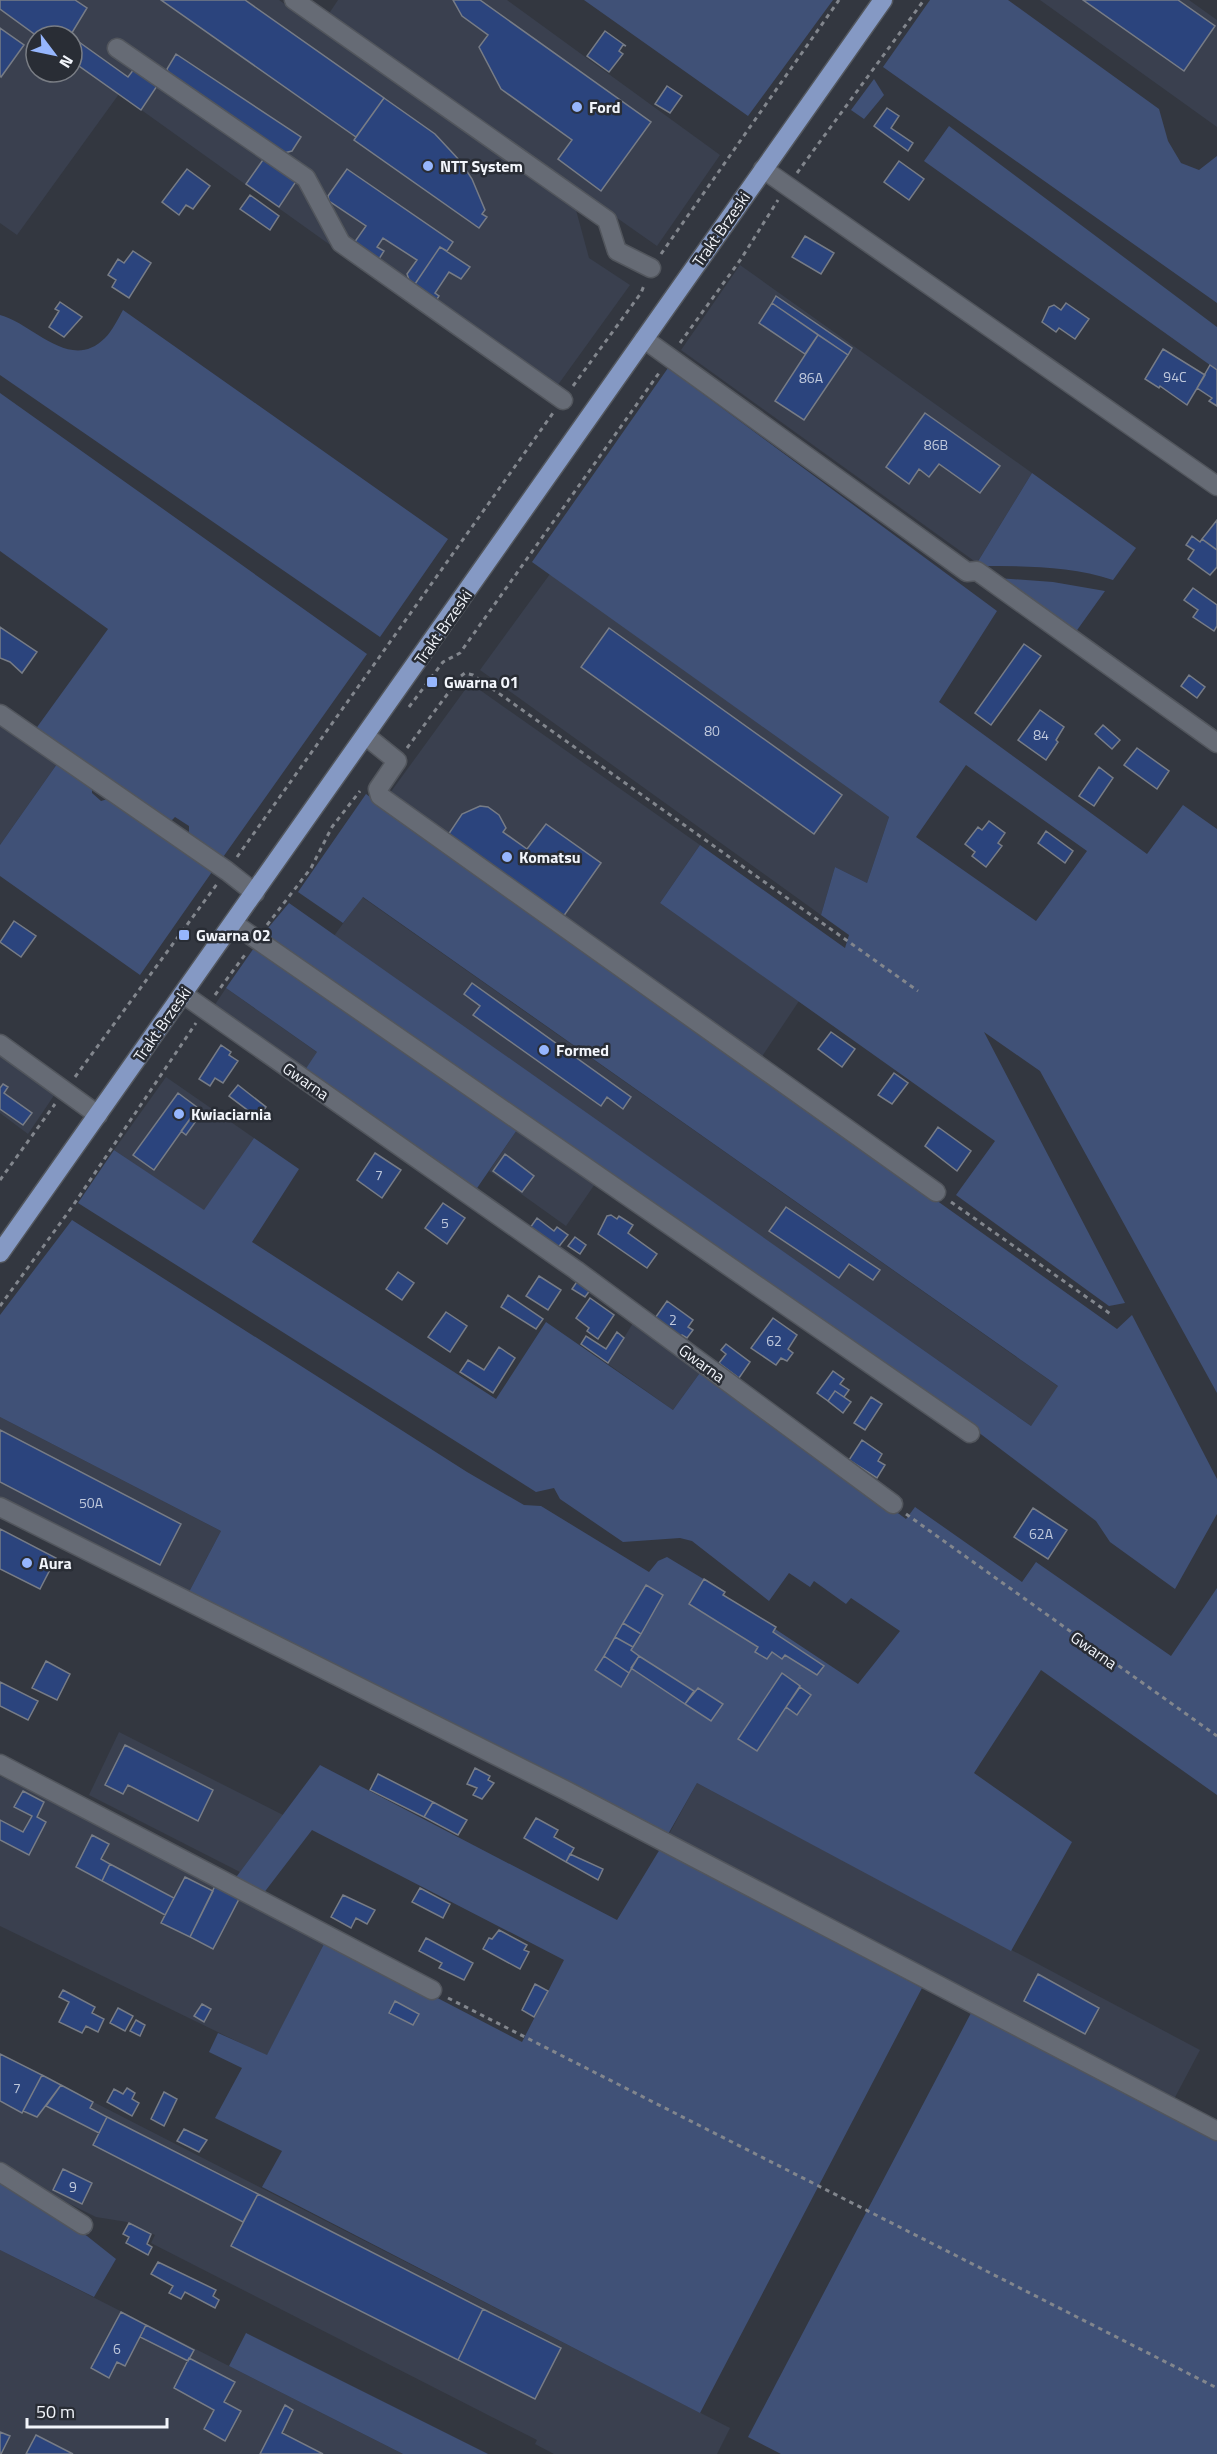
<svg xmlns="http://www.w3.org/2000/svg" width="1217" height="2454" font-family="'Titillium Web',sans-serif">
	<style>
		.built { fill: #3a404f; fill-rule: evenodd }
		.green { fill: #405177; fill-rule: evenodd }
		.building { fill: #2b447d; stroke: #777c86; stroke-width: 1.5 }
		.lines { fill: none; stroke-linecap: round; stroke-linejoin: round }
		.minor-casing { stroke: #52565d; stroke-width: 21 }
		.major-casing { stroke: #52565d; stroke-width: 21 }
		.path { stroke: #82868d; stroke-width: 3; stroke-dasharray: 4.5 4.5; stroke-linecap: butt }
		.minor { stroke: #666b75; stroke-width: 18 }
		.major { stroke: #8599c4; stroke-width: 18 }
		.poi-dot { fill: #96b6fd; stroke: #292d35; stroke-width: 2 }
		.labels { text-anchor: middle; stroke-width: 5; stroke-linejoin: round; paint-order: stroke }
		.number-label { font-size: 14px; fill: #c0c9dc }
		.poi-label { font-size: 16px; font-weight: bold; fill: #f2f5fb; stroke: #292d35; text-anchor: start }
		.street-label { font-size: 16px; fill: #f2f5fb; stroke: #292d35 }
	</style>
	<rect width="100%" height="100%" fill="#333740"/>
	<path class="built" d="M0,0H279L576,210L589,258L630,285L547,400L119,94L17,235L0,223ZM36,36H72V72H36Z
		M338,0H507L720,155L657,246L328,15Z
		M1040,0H1189L1217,20V127Z
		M740,265L1032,473L977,563L681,350Z
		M550,574L889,817L867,883L835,867L821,915L480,670Z
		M470,683L700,845L660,903L799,1001L761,1058L390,793Z
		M0,722L57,764L0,845Z
		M362,897L1059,1387L1031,1426L334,936Z
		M226,988L318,1053L303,1073L212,1009Z
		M0,1049L57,1091L28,1134L0,1113Z
		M166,1077L254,1138L204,1211L114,1150Z
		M519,1127L597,1181L566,1226L489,1171Z
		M633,1323L702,1370L673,1410L608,1364Z
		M0,1417L221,1531L189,1592L0,1499Z
		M119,1732L283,1815L240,1872L89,1795Z
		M0,1776L326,1940L267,2056L0,1926Z
		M697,1783L1200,2050L1173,2101L668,1836Z
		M0,2054L730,2428L717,2454H554L535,2444L537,2440L151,2243L155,2235L127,2222L96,2217L0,2169Z
		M0,2250L229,2366L403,2454H0Z"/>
	<path class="green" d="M584,0H833L748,116Z
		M930,0H1008L1159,109L1168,141L1181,163L1199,170L1217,156V303L883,67Z
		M874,79L884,95L864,119L851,110Z
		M949,126L1217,327V370L924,161Z
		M123,310L448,539L380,637L0,375V315C34,324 70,373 105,338C112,331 118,319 123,310Z
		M668,368L997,611L939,702L1147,854L1183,805L1217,829V1393L1040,1071L984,1032L1125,1303L1109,1306L956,1195L995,1141L660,903L700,845L845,948L849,935L821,915L835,867L867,883L889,817L532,562ZM966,765L1087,851L1036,921L916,837Z
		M0,393L367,654L221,860L189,837V826L175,817L169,823L35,730L108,629L0,551Z
		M1032,473L1136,548L1113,580C1071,566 1024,566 981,566L977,563Z
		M997,578L1053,582L1105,591L1075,633Z
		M57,764L92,783V793L101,801L111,798L214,869L140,975L0,876V845Z
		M366,794L1117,1329L1132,1315L1217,1479V1514L1175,1589L1110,1542L1096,1521L978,1432L263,934L289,903L1031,1426L1058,1386L363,897L343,923L298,892Z
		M256,945L519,1127L473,1194L303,1073L317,1052L226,988Z
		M254,1138L299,1169L252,1242L496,1399L546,1322L673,1410L702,1370L906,1519L915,1507L1022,1582L1036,1562L1171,1656L1217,1588V1795L1041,1670L974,1773L1072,1842L1011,1951L697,1783L667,1836L189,1592L221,1531L0,1417V1315L72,1220L467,1472L524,1505L541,1506L649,1572L658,1561L667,1557L725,1592L724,1595L858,1684L900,1631L851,1598L846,1604L814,1581L810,1587L789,1573L769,1601L692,1541L680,1538L623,1542L560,1499L554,1488L536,1492L78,1203L114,1150L204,1210Z
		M320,1765L617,1920L660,1849L922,1988L700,2413L262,2187L282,2151L215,2118L242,2068L209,2052L218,2033L267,2055L326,1940L522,2042L564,1960L312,1830L263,1894L234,1880Z
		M971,2013L1217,2141V2454H781L748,2437Z
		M0,2181L87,2236L116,2259L94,2297L0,2250Z
		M246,2333L488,2454H403L229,2366Z"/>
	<path class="building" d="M0,0H75L87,8L70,36H37L0,9Z
		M161,0H245L384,98L356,137Z
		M453,0H480L651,122L601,191L558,159L572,140L501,89L479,47L488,35L462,16Z
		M1083,0H1178L1215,26L1184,71Z
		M0,28L24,45L1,77L0,76Z
		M605,31L626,46L623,45L619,51L623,54L609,72L587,56Z
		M72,37L128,77L134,69L157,86L141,110L72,61Z
		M176,54L301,137L292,151L284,153L171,81L167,69Z
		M667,86L682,96L670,113L655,104Z
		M384,98L435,134L461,162L472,179L485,210L482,214L487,217L479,228L354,140Z
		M887,108L899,116L891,128L913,143L908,151L874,126Z
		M265,157L297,180L279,207L246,184Z
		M899,161L924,179L909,200L884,182Z
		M187,169L210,186L193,209L186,205L179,215L162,202Z
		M347,169L453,242L447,251L440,247L415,284L409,280L407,274L417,260L383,238L377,247L384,251L379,259L354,243L366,226L329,201L328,196Z
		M250,195L279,216L270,230L240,209Z
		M805,236L834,253L821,274L792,257Z
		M440,247L470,267L461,279L449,272L435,293L439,296L435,302L415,284Z
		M133,251L151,263L129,298L112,287L116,280L108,275L118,259L124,263Z
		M776,296L852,348L848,355L772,303Z
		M60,302L82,317L64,337L49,327L59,311L55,309Z
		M772,303L818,335L805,354L759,323Z
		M1066,303L1089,319L1075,339L1059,328L1056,332L1042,322L1049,307L1054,305L1061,310Z
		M818,335L848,355L804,420L775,401Z
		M1163,349L1205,375L1187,405L1160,386L1159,388L1145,379Z
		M1210,365L1217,370V406L1209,401L1212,398L1197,388Z
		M925,413L1000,466L980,493L939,464L929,477L919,469L909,484L886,467Z
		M1217,520V550L1202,539Z
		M1192,536L1200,542L1202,539L1217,550V567L1210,575L1188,559L1194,550L1186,545Z
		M1193,588L1217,605V626L1214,631L1193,617L1198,610L1184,600Z
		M0,627L37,652L22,673L10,662L0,658Z
		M609,628L842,795L814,834L581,667Z
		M1024,644L1041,656L991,725L975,713Z
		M1189,675L1205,687L1197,698L1181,686Z
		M1040,710L1064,727L1056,740L1058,742L1046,760L1018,740Z
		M1103,725L1120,740L1112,749L1095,734Z
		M1137,748L1169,771L1157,789L1124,765Z
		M1099,767L1113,778L1094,806L1079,796Z
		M480,806L488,807L499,815L506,828L503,832L527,849L546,824L601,863L563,917L448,835L462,814Z
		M989,821L1005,833L998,843L1002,846L986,867L972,856L975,852L965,844L978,827L982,830Z
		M1046,831L1073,851L1065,863L1038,843Z
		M14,921L36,936L21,957L0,942Z
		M472,983L631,1097L623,1109L607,1097L601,1106L473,1015L480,1006L464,994Z
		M831,1032L855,1049L842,1067L818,1049Z
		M221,1045L231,1052L229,1055L238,1061L223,1083L215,1078L210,1086L199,1079Z
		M894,1073L908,1083L892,1104L878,1095Z
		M3,1084L8,1087L4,1093L32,1113L23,1125L0,1109V1088Z
		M238,1085L266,1107L258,1118L229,1096Z
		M178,1093L198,1108L154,1170L133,1155Z
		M198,1108L201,1114L186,1135L181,1131Z
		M938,1127L971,1151L957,1171L925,1146Z
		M375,1153L401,1170L382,1198L357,1180Z
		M505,1154L534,1176L522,1192L493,1171Z
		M443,1203L465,1218L447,1244L425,1228Z
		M786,1207L880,1270L873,1280L849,1264L839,1278L769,1231Z
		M611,1215L617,1219L619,1216L633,1225L628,1233L657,1254L647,1268L598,1234L607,1216Z
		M537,1218L554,1231L557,1227L568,1235L557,1249L530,1228Z
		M575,1237L586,1245L580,1254L568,1246Z
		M398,1272L414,1283L402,1300L386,1289Z
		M539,1276L561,1290L548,1310L526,1296Z
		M578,1280L591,1289L585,1297L572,1289Z
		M508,1295L543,1319L536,1329L501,1307Z
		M590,1298L614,1315L598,1339L587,1331L589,1328L576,1318Z
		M667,1301L693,1320L688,1327L693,1330L687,1338L682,1335L679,1339L653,1321Z
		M446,1312L467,1326L450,1352L428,1337Z
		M773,1318L797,1335L788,1349L793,1353L787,1361L781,1358L776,1365L751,1348Z
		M617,1332L624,1338L608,1363L581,1344L586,1336L606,1349Z
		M726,1344L750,1362L739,1378L719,1363L726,1354L721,1350Z
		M499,1347L515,1358L493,1393L460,1372L468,1360L484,1370Z
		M833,1371L844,1379L840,1384L849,1390L844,1397L835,1391L828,1401L817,1393Z
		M835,1391L851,1402L843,1413L828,1401Z
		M871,1397L882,1404L865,1430L854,1423Z
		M0,1430L181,1524L160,1565L0,1482Z
		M862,1440L882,1454L878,1461L885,1465L877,1478L849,1460Z
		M1033,1508L1067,1530L1048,1559L1014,1537Z
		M0,1529L56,1558L40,1589L0,1569Z
		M704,1579L725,1592L723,1595L776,1627L773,1632L824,1666L817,1675L785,1655L782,1659L772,1652L767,1659L755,1652L758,1647L689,1604Z
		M646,1585L663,1595L641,1634L623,1623Z
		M623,1623L641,1634L633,1647L615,1637Z
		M615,1637L633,1647L631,1650L639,1656L629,1673L604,1656Z
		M604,1656L629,1673L621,1687L595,1670Z
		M639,1656L694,1691L685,1704L631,1668Z
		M46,1661L70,1674L57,1700L32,1688Z
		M782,1673L800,1686L757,1751L738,1739Z
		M0,1682L38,1701L28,1720L0,1706Z
		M800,1687L811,1695L797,1715L786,1707Z
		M698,1688L723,1704L711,1721L685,1704Z
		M125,1745L213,1790L198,1821L128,1785L123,1794L105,1785Z
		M475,1768L490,1776L488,1780L494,1783L482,1799L473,1795L477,1788L467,1784Z
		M378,1774L433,1802L424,1817L370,1790Z
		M23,1791L44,1802L37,1817L46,1822L29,1855L0,1840V1820L23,1832L32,1816L14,1807Z
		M433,1802L467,1820L458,1835L424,1817Z
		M536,1818L558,1830L554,1837L574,1848L566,1862L524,1838Z
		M92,1835L109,1844L101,1859L110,1864L102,1881L76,1867Z
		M570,1854L603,1869L598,1880L566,1862Z
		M110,1864L174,1898L165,1915L102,1881Z
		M185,1877L213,1891L190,1937L161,1923Z
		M215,1886L239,1899L213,1949L190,1937Z
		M420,1888L450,1904L443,1918L412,1902Z
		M343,1895L375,1910L367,1924L356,1918L351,1928L331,1917Z
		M499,1930L527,1945L524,1950L529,1952L520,1969L483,1949L489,1938L492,1939Z
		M426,1938L473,1963L464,1980L439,1968L442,1963L419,1951Z
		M1038,1974L1099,2008L1085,2034L1024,2001Z
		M535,1984L548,1991L534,2017L522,2010Z
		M63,1990L95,2007L92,2013L104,2019L98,2032L86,2026L82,2033L59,2022L69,2002L59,1997Z
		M395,2001L419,2014L413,2025L389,2013Z
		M202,2004L211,2009L204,2022L194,2016Z
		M118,2008L133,2016L125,2031L110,2023Z
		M136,2020L145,2025L140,2036L130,2031Z
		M0,2054L42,2075L22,2113L0,2101Z
		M42,2075L61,2085L37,2117L23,2111Z
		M61,2085L93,2102L90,2108L107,2117L99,2133L46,2106Z
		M127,2088L135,2093L132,2099L139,2103L132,2116L107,2102L114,2089L123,2094Z
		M164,2092L177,2099L164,2126L151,2119Z
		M107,2117L258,2194L243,2222L93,2145Z
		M184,2129L207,2140L199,2152L177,2141Z
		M63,2169L92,2183L82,2204L53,2190Z
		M258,2194L483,2309L458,2360L231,2246Z
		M129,2223L151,2234L147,2244L152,2247L148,2255L126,2243L129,2237L123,2234Z
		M158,2262L216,2290L213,2296L219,2300L215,2308L185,2292L181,2299L169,2293L173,2286L151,2274Z
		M483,2309L561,2348L535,2399L458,2360Z
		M121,2312L146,2325L125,2366L117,2362L109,2378L91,2368Z
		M146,2325L194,2350L188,2361L140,2337Z
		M189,2358L235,2382L224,2402L241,2411L225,2441L204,2429L214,2410L174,2388Z
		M285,2405L293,2410L282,2433L323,2454H260Z
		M0,2432L10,2436L1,2454H0Z
		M36,2435L73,2454H26Z"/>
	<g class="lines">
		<defs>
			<path id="minor" d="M294,0L607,220L617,251L651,268
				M117,48L306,178L341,243L563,400
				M763,169L1217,486
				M644,339L967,572L977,571L1217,743
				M0,714L227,871L255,893
				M366,736L397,761L378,789L380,796L936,1192
				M233,923L970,1433
				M183,994L576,1270L893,1504
				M0,1044L98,1115
				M0,1507L567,1791L1217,2131
				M0,1764L432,1990
				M0,2172L83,2225"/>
			<path id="major" d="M0,1253L883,0"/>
		</defs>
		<use href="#minor" class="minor-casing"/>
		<use href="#major" class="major-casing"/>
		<path class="path" d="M797,173L924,0
			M661,254L839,0
			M680,343L741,259L778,200
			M573,386L641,293L645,283
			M409,707L443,662L460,653L659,373
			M407,748L461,676L465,673L473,675L918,991
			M237,857L553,413
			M267,925L311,868L332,827L360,791
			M215,995L247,952
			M75,1077L217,884
			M0,1180L55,1104
			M951,1202L1112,1315
			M0,1306L72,1207L196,1023
			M906,1514L1217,1736
			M448,1998L1217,2388"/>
		<use href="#minor" class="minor"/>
		<use href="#major" class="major"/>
	</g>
	<g class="poi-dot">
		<circle cx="577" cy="107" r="6"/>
		<circle cx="428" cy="166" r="6"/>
		<rect x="426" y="676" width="12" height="12" rx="3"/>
		<circle cx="507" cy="857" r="6"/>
		<rect x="178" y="929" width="12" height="12" rx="3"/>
		<circle cx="544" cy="1050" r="6"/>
		<circle cx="179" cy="1114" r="6"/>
		<circle cx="27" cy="1563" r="6"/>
	</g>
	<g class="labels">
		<g class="number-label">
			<text x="1175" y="382">94C</text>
			<text x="811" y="383">86A</text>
			<text x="936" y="450">86B</text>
			<text x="712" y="736">80</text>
			<text x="1041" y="740">84</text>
			<text x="379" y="1180">7</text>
			<text x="445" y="1228">5</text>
			<text x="673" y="1325">2</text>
			<text x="774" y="1346">62</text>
			<text x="91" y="1508">50A</text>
			<text x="1041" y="1539">62A</text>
			<text x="17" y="2093">7</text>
			<text x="73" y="2192">9</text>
			<text x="117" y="2354">6</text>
		</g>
		<g class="poi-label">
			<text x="589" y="113">Ford</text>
			<text x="440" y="172">NTT System</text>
			<text x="444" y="688">Gwarna 01</text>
			<text x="519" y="863">Komatsu</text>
			<text x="196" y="941">Gwarna 02</text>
			<text x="556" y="1056">Formed</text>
			<text x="191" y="1120">Kwiaciarnia</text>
			<text x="39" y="1569">Aura</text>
		</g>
		<g class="street-label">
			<text transform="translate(721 229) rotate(-55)" y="6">Trakt Brzeski</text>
			<text transform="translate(443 627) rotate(-55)" y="6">Trakt Brzeski</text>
			<text transform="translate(162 1024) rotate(-55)" y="6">Trakt Brzeski</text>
			<text transform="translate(306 1081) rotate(35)" y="6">Gwarna</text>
			<text transform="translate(702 1363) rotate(36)" y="6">Gwarna</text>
			<text transform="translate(1094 1650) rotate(35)" y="6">Gwarna</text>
		</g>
	</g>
	<g transform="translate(54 54) rotate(122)"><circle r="28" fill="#292d35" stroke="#797d84" stroke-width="1.5"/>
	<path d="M0-4.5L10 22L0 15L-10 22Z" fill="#96b6fd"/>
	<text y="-9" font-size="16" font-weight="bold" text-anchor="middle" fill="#f2f5fb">N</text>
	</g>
	<path d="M27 2418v9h140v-9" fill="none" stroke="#f2f5fb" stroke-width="3"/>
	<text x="36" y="2418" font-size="18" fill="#f2f5fb" stroke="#292d35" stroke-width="4.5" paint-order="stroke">50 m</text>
</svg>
